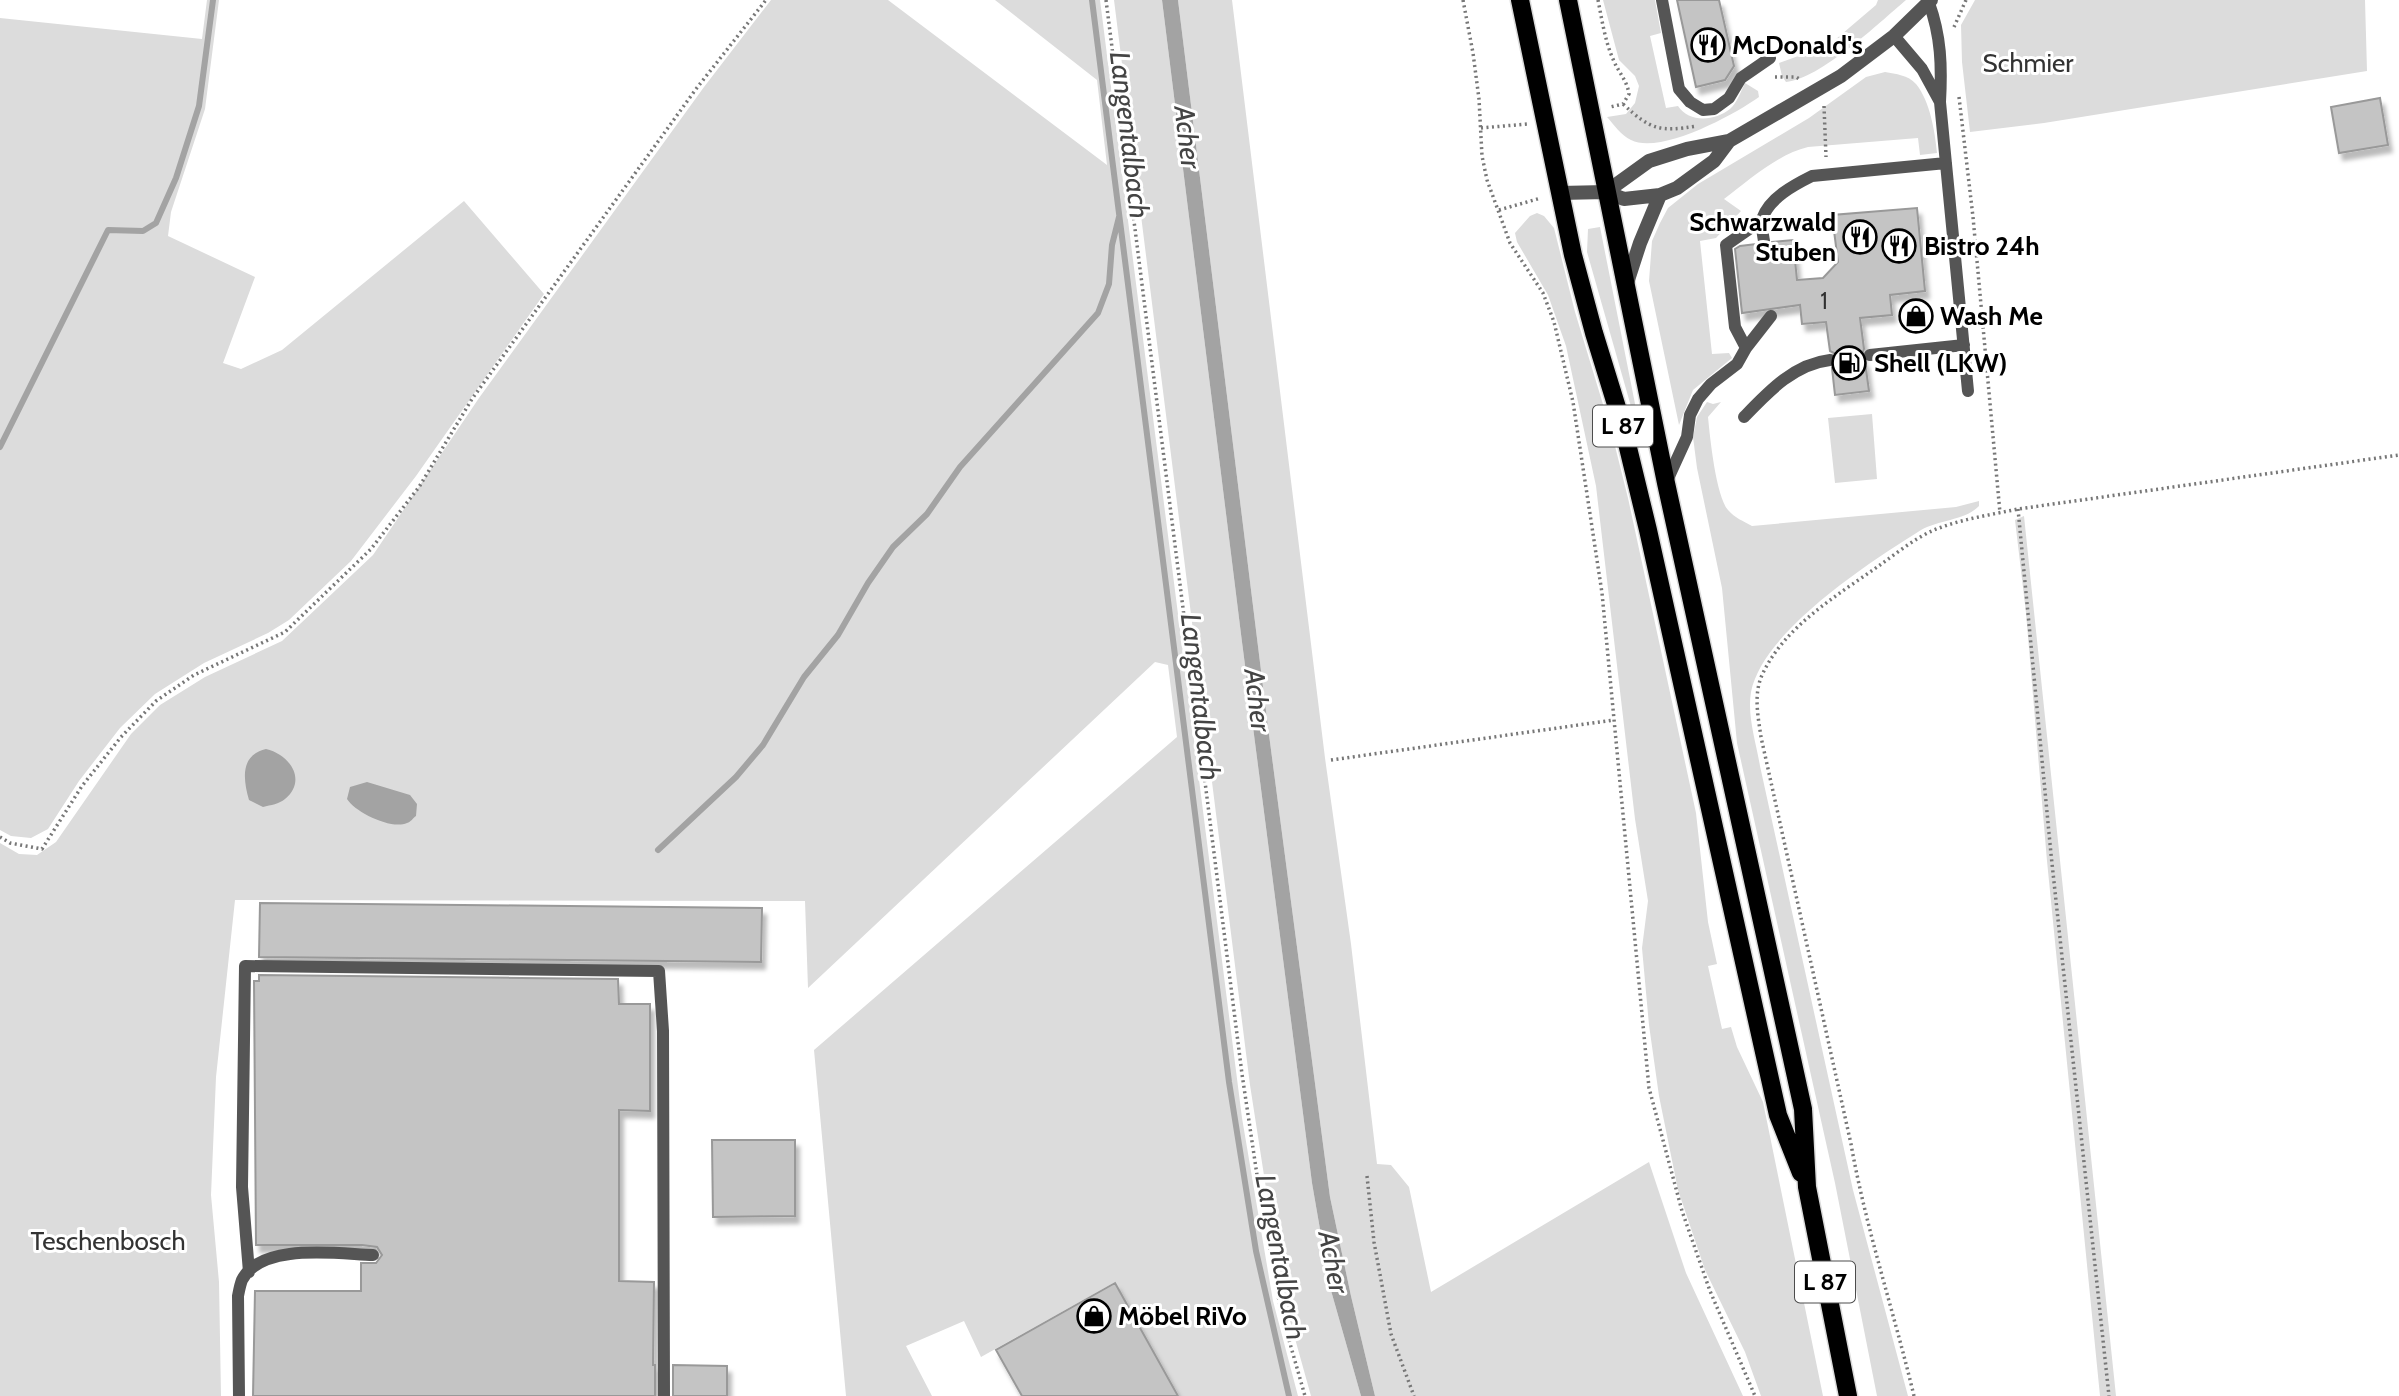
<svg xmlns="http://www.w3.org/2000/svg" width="2399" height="1396" font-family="Cabin,sans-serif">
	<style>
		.green { fill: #dcdcdc }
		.water { fill: #a3a3a3 }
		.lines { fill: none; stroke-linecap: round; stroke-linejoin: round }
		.stream { stroke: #a3a3a3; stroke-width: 6 }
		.building { fill: #c4c4c4; stroke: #999; stroke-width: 2; filter: url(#shadow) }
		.primary-casing { stroke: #dbdbdb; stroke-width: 21 }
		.path { stroke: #777; stroke-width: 3.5; stroke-dasharray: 2 3.5; stroke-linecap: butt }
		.service { stroke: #555; stroke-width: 12 }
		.tertiary { stroke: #555; stroke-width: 14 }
		.primary { stroke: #000; stroke-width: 18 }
		.labels { text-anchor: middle; stroke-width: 6; stroke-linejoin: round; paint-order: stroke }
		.number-label { font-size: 23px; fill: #313131 }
		.shield { fill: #fff; stroke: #4c4c4c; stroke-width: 2 }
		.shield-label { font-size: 24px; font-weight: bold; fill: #000 }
		.poi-label { font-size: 26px; font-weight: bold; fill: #000; stroke: #fff; text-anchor: start }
		.park-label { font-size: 26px; fill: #333; stroke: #fff }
		.water-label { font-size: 28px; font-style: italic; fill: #444; stroke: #fff }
	</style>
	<defs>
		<filter id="shadow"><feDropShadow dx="4" dy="7" stdDeviation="2" flood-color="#0004"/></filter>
	</defs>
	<rect width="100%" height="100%" fill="#fff"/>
	<path class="green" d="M207,0H219L205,109L171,212L168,236L255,277L223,363L241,369L282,350L464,201L544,294L416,476L351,561L289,620L268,633L204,663L155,694L120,728L79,781L48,829L31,838L11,836L0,830V18L202,39Z
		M771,0H888L1107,165L1097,80L995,0H1100L1242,1118L1273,1301L1298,1396H1179L1115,1282L981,1357L964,1321L906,1346L932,1396H846L814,1050L1177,737L1168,665L1155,662L808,988L805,901L235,900L216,1077L211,1195L219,1282L221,1396H0V843L19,854L37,855L56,842L131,734L160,705L205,677L282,641L373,555L479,398L704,87Z
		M1114,0H1162L1242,642L1312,1183L1330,1287L1361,1396H1311L1289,1317L1272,1227L1250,1085Z
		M1178,0H1232L1325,758L1351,944L1377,1164L1391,1165L1409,1187L1431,1292L1649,1162L1686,1273L1743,1396H1375L1351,1296L1330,1197L1268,727Z
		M1603,0H1655L1661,33L1650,36L1666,108L1678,106C1689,123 1715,121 1730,109C1737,103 1741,91 1745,83L1758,91L1759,97C1734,115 1660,155 1631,140C1621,135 1614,125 1607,117L1626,114L1635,103L1639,86L1635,76L1619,60Z
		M1878,0H1906C1879,23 1820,79 1786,82L1782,76L1779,63L1829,45L1876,5Z
		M1975,0H2365L2367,71L2044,123L1970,132L1962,62L1961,25Z
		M1885,72C1896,74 1908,75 1916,84C1930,101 1935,132 1937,153L1920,155L1918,138L1808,147C1778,154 1749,180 1724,199L1741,211L1716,238L1700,241L1712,354L1729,353L1732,358L1693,390L1679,425L1649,281L1652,241L1660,223L1668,208L1698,184L1809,118L1866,77Z
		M1537,213L1544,216L1554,228L1575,312L1612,434L1628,498L1696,813L1708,922L1717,964L1708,966L1722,1029L1731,1027L1737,1047L1763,1102L1823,1396H1761L1745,1352L1705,1270L1678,1190L1659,1096L1649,1025L1642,948L1648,901L1635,819L1596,486L1566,346L1548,295L1517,242L1515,233L1530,216Z
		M1600,227L1639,424H1636L1587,252L1588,229Z
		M1707,402L1713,404L1721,402L1708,417C1710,438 1716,496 1728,510C1735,518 1743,521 1752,526L1956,507L1979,501V506C1966,520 1939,520 1921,530C1870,562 1763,631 1751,692C1747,716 1756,742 1760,766L1853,1190L1908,1396H1877L1835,1183L1737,743L1722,588L1697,468L1693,437L1697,417Z
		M1872,414L1877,479L1835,483L1828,418Z
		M2024,516L2116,1396H2100L2047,861L2026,613L2015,520Z"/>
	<path class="water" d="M1162,0H1178L1268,727L1330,1197L1351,1296L1375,1396H1361L1330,1287L1312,1183L1242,642Z
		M266,749C291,755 307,781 285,799C279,804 271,805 263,807L249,800C243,779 240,755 266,749Z
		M367,782L410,795L417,804L416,816C413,818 411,822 407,823C391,830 355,812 347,799L350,787Z"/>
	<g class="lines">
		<path class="stream" d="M1092,0L1229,1082L1256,1251L1289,1396
			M0,447L108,230L143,231L156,223L176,178L199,106L213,0
			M658,850L736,777L763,745L804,677L838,635L868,583L893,547L927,514L960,467L1098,313L1109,284L1112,245L1119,217"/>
	</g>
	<path class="building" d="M1677,0H1719L1734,66L1725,80L1696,87Z
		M2380,98L2388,145L2339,153L2331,107Z
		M1917,208L1925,291L1890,295L1892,315L1860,318L1864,349L1861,357L1865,362L1869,391L1835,395L1832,368L1836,366L1839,359L1836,354L1830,351L1826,322L1802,324L1800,305L1742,313L1735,249L1740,246L1756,244L1760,249L1765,250L1770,247L1772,242L1793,240L1797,280L1823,278L1838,262L1832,215Z
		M260,903L762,908L761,962L259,957Z
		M259,975L618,979L619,1004H650V1111L619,1110V1281L654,1282L653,1365H655V1396H253L255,1291H361V1263H376L382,1255L377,1247L362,1245H256L254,981H259Z
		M712,1140H795V1216L713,1217Z
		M1115,1283L1178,1396H1022L996,1350Z
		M673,1365L727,1366V1396H673Z"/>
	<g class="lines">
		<defs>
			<path id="primary" d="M1520,0L1573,255L1594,333L1623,427L1648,530L1778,1115L1801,1173
				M1568,0L1666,483L1803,1109L1807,1187L1848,1396"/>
		</defs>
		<use href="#primary" class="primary-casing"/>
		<path class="path" d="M1106,0L1242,1074L1257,1175L1281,1312L1305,1396
			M1463,0L1473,53L1479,99L1482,156L1487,180L1510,243L1543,293L1554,322L1573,402L1602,593L1649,1088L1682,1211L1710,1291L1755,1396
			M1598,0C1602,20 1605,41 1613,59C1618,72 1627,80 1629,94L1623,104L1610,107
			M1954,27L1966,0
			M1775,77H1796L1801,80
			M1959,97L1973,217L2000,513
			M1623,104C1651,130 1659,132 1697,126
			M1824,106L1826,157
			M1481,128L1527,124
			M1499,210L1541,198
			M2018,509L2051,854L2109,1396
			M1331,760L1614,720
			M0,837L10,843L42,849L82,786L121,737L156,701L194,675L285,632L371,549L419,487L472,399L696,89L766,0
			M1367,1176L1374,1242L1391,1334L1414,1396
			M1914,1396C1894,1312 1866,1229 1851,1144L1761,737C1758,716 1753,693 1763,673C1786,625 1838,595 1880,565C1897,553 1915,538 1934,530C1961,519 1990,515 2018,509L2399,455"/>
		<path class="service" d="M1662,0L1679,89L1690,102L1703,110L1714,109L1729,98L1741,78L1770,58
			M1894,36L1922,69L1940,102C1942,66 1941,36 1929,3
			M1940,102L1968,391
			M1764,241C1763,235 1761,225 1762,219C1769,198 1794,185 1812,176L1946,163
			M1746,348L1735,327L1726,245L1762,220
			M1870,355L1964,345
			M1744,417C1768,392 1794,364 1830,360
			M1666,483L1687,437L1690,415L1698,399L1711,384L1737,364L1746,348L1771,316
			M249,1272L242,1187L245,966L659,971L663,1031L664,1396
			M239,1396L238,1296C239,1291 240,1285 242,1280C261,1242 338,1254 373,1255"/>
		<path class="tertiary" d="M1606,192L1649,161L1687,149L1729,141L1841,76L1894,36L1931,0
			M1560,193L1606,192L1624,199L1660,195L1677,188L1714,161L1729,141
			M1626,286L1640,243L1660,195"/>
		<use href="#primary" class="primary"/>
	</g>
	<defs>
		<symbol id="restaurant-ring" viewBox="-11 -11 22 22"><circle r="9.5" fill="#fff" stroke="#000" stroke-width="1.5"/><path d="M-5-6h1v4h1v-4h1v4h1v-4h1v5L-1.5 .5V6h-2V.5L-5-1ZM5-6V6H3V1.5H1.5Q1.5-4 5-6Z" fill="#000"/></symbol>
		<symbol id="shop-ring" viewBox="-11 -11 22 22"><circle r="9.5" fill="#fff" stroke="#000" stroke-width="1.5"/><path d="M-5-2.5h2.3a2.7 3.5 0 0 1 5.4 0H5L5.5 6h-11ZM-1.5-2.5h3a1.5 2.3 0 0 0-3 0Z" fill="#000"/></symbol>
		<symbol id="fuel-ring" viewBox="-11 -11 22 22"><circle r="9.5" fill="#fff" stroke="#000" stroke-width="1.5"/><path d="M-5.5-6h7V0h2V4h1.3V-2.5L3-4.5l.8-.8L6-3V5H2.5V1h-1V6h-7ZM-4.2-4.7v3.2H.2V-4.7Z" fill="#000"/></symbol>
	</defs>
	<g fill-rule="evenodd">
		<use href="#restaurant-ring" x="1689" y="26" width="38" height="38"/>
		<use href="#restaurant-ring" x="1841" y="218" width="38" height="38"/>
		<use href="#restaurant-ring" x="1880" y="227" width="38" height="38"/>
		<use href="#shop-ring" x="1897" y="297" width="38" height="38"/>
		<use href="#fuel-ring" x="1830" y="344" width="38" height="38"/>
		<use href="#shop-ring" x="1075" y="1297" width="38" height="38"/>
	</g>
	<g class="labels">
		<g class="number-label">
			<text x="1824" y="309">1</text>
		</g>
		<g class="shield">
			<rect x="1593" y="405.5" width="60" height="41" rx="5"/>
			<rect x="1795" y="1261.5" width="60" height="41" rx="5"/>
		</g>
		<g class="shield-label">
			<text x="1623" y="434">L 87</text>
			<text x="1825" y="1290">L 87</text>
		</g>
		<g class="poi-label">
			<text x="1732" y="54">McDonald's</text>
			<text x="1836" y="231" text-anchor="end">Schwarzwald<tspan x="1836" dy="30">Stuben</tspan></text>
			<text x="1924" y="255">Bistro 24h</text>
			<text x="1940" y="325">Wash Me</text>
			<text x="1874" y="372">Shell (LKW)</text>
			<text x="1118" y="1325">Möbel RiVo</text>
		</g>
		<g class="park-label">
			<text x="2028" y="72">Schmier</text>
			<text x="108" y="1250">Teschenbosch</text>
		</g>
		<g class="water-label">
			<text transform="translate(1130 135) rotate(83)" y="10">Langentalbach</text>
			<text transform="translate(1188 137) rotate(83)" y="10">Acher</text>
			<text transform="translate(1201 697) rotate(83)" y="10">Langentalbach</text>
			<text transform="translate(1258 700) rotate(83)" y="10">Acher</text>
			<text transform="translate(1281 1257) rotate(79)" y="10">Langentalbach</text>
			<text transform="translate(1334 1262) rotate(79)" y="10">Acher</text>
		</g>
	</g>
</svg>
